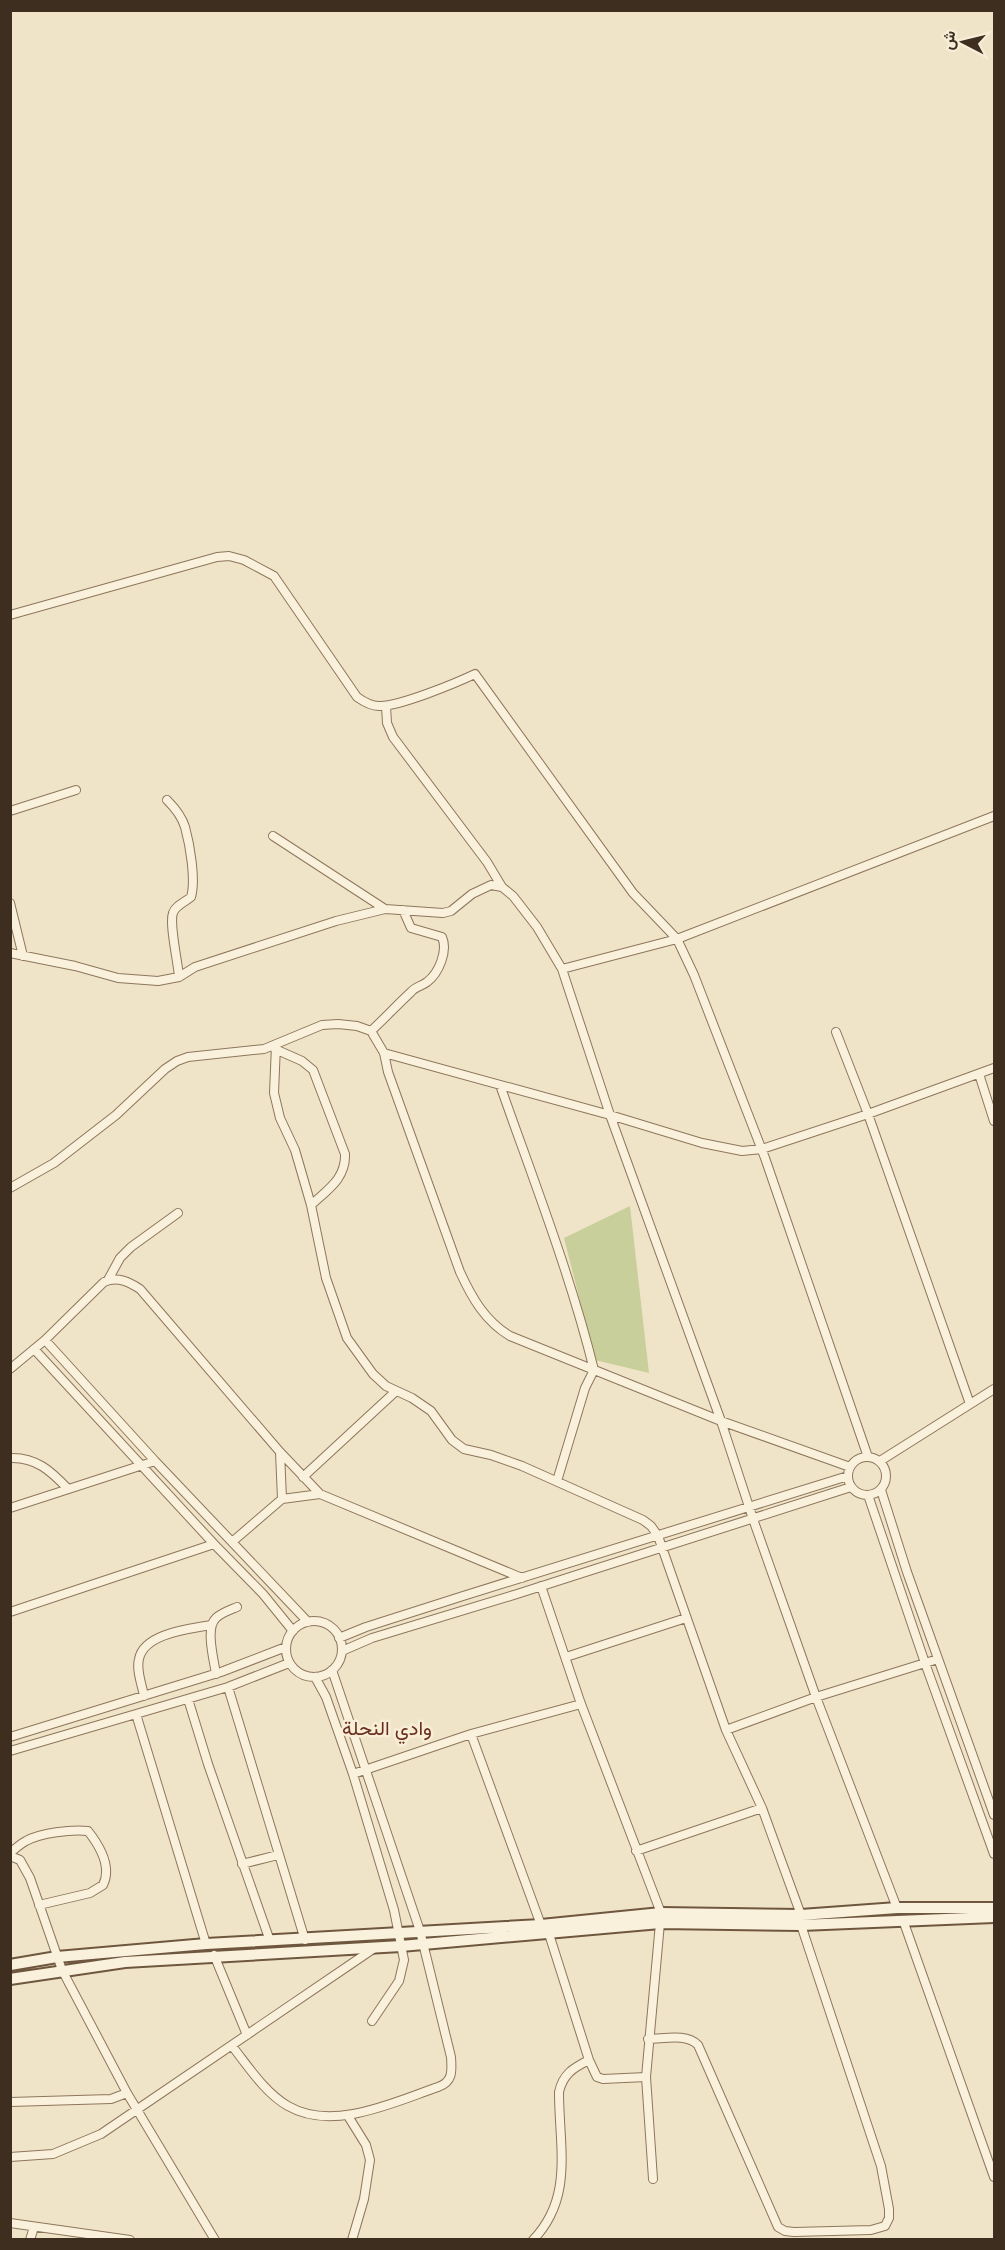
<svg xmlns="http://www.w3.org/2000/svg" width="1005" height="2250" font-family="'Noto Serif',Vazirmatn,serif">
	<style>
		.green { fill: #c9cf9b }
		.lines { fill: none; stroke-linecap: round; stroke-linejoin: round }
		.street-casing { stroke: #8d765c; stroke-width: 10 }
		.secondary-casing { stroke: #6f573f; stroke-width: 14 }
		.street { stroke: #faf1dc; stroke-width: 8 }
		.secondary { stroke: #faf1dc; stroke-width: 10 }
		.labels { text-anchor: middle; stroke-width: 5; stroke-linejoin: round; paint-order: stroke }
		.neighbourhood-label { font-size: 20px; fill: #6b2e1e; stroke: #f7eed8 }
	</style>
	<rect width="100%" height="100%" fill="#f0e4c8"/>
	<path class="green" d="M630,1206L649,1373L595,1360L564,1238Z"/>
	<g class="lines">
		<defs>
			<path id="street" d="M10,615L217,557L229,556L244,560L274,576L357,697C364,702 371,706 379,706C398,707 456,683 475,674L633,893L677,939L694,975L765,1158L868,1457
				M386,706L387,723L393,737L487,862L502,887
				M167,800C174,807 182,817 185,827C190,845 196,880 191,897C185,902 175,906 173,913C169,924 178,962 179,977
				M10,811L76,790
				M273,836L385,909
				M10,903L23,956
				M10,953L75,966L118,978L158,981L179,977L195,967L336,921L385,909L443,913L451,911L472,894L491,885L502,887L513,896L537,927L562,969L610,1115L721,1421L753,1519L816,1697L897,1908
				M562,969L677,939L994,816
				M371,1031C385,1018 397,1005 411,992C415,987 422,986 427,982C439,973 448,951 442,937L411,928L403,910
				M836,1032L868,1114L970,1404
				M276,1045L274,1093L280,1118L295,1150L311,1205L326,1278L347,1338L373,1374L386,1386L412,1398L431,1411L452,1440L464,1449L491,1455L522,1466L643,1520L651,1526L658,1536L726,1730L762,1808L801,1915
				M275,1049L302,1061L313,1070L345,1154C346,1179 327,1190 311,1205
				M384,1053L610,1115L702,1143L742,1151L762,1149L868,1114L994,1068
				M979,1074L994,1121
				M500,1085C533,1179 570,1273 594,1370L585,1388L557,1481
				M10,1188L54,1163L116,1115L165,1069L177,1061L188,1057L264,1049L322,1025L338,1024L357,1026L371,1031L384,1053L388,1072L460,1272C472,1298 485,1321 510,1336L721,1421L850,1467
				M108,1280L120,1258L131,1247L178,1213
				M45,1340L155,1461L308,1622
				M34,1349L214,1544L263,1594L293,1631
				M10,1369L45,1340L104,1282C118,1276 129,1282 140,1289L280,1452L320,1494
				M848 1476a19 19 0 1 1 38 0a19 19 0 1 1-38 0Z
				M10,1458C36,1457 51,1471 68,1489
				M880,1461L994,1389
				M303,1477L395,1392
				M881,1490L907,1572L994,1815
				M868,1495L925,1663L994,1854
				M282,1499L320,1494L522,1578
				M10,1508L155,1461
				M232,1542L282,1499L280,1452
				M541,1586L581,1704L661,1913
				M10,1612L214,1544
				M286 1649a28 28 0 1 1 56 0a28 28 0 1 1-56 0Z
				M339,1638L366,1627L463,1596L848,1476
				M342,1651L372,1638L517,1594L851,1487
				M566,1657L686,1618
				M216,1674C214,1660 205,1628 216,1618C221,1613 230,1610 237,1607
				M315,1677L326,1697L353,1774L394,1910L404,1960L399,1981L372,2021
				M228,1687L305,1940
				M144,1696C142,1685 136,1670 139,1659C144,1633 190,1629 211,1625
				M188,1699L208,1764L270,1941
				M136,1714L206,1944
				M726,1730L816,1697L938,1659
				M471,1734L541,1925
				M10,1737L221,1672L286,1647
				M10,1751L228,1687L289,1663
				M353,1774L471,1734L581,1704
				M636,1851L762,1808
				M10,1853C15,1849 20,1844 26,1841C40,1833 72,1829 88,1831C99,1845 112,1867 103,1885L90,1893L39,1905
				M10,1856L20,1860L30,1878L62,1970L127,2093L215,2240
				M242,1864L278,1855
				M903,1920L994,2177
				M549,1934L589,2060L597,2077L603,2079L646,2077
				M214,1955L247,2035
				M648,2039C664,2039 686,2033 698,2045L778,2227L785,2231L794,2232L871,2230L885,2226L889,2218V2209L881,2166L801,1925
				M232,2046C248,2066 265,2093 288,2106C333,2132 394,2102 438,2087C453,2082 452,2071 451,2057L420,1931L332,1670
				M10,2102L111,2099L127,2093
				M348,2116L366,2145L370,2160L364,2199L352,2240
				M10,2157L53,2154L101,2134L376,1947
				M653,2179L646,2077L660,1923
				M10,2223L130,2240
				M30,2240L34,2227
				M533,2240C574,2197 559,2147 559,2092C563,2074 573,2068 589,2060"/>
			<path id="secondary" d="M10,1965L57,1957L206,1944L541,1925L661,1913L801,1915L897,1908H994
				M10,1979L125,1962L401,1946L660,1923L801,1925L994,1917"/>
		</defs>
		<use href="#street" class="street-casing"/>
		<use href="#secondary" class="secondary-casing"/>
		<use href="#street" class="street"/>
		<use href="#secondary" class="secondary"/>
	</g>
	<g class="labels">
		<g class="neighbourhood-label">
			<text x="387" y="1735">وادي النحلة</text>
		</g>
	</g>
	<rect width="1005" height="2250" fill="none" stroke="#3d2e20" stroke-width="24"/>
	<g transform="translate(963 42) rotate(277)" stroke="#f7eed8" stroke-width="4.5" paint-order="stroke">
	<path d="M0-4.5L10 22L0 15L-10 22Z" fill="#3d2e20"/>
	<text y="-9" font-size="16" font-weight="bold" text-anchor="middle" fill="#3d2e20">ش</text>
	</g>
</svg>
